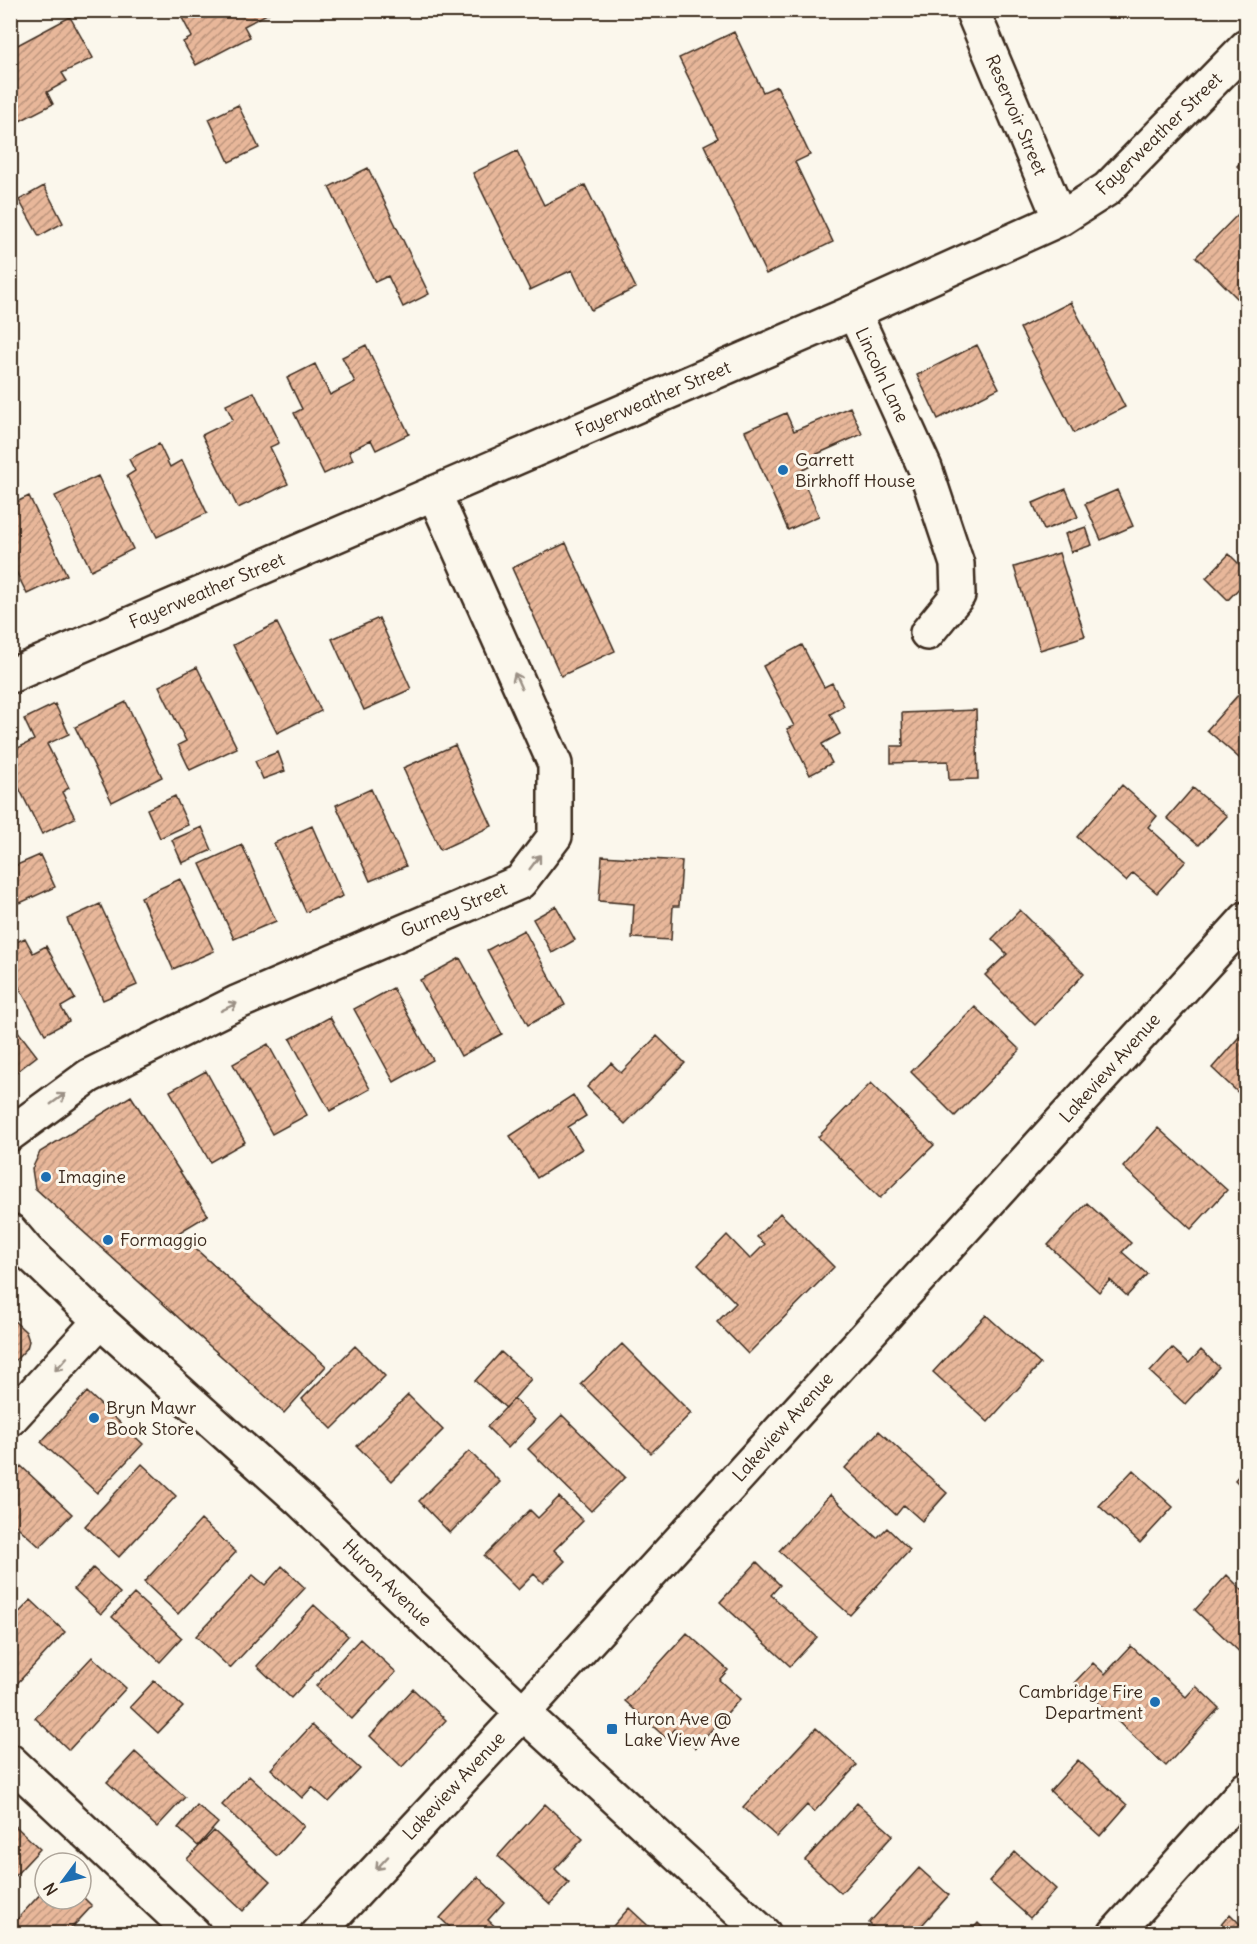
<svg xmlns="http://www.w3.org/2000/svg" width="1257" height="1944" font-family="Delius,sans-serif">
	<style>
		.building { fill: url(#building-hatch); stroke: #3b2a1e; stroke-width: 1.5 }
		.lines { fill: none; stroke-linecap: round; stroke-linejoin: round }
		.minor-casing { stroke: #3b2a1e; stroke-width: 38 }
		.tertiary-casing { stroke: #3b2a1e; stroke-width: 38 }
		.minor { stroke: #fbf7ec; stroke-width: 33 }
		.tertiary { stroke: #fbf7ec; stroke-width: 33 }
		.oneway { stroke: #9b9085 }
		.poi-dot { fill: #1f6fb2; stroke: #fbf7ec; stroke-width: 2 }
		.labels { text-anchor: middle; stroke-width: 6; stroke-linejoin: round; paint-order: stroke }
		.street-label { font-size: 18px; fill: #3b2a1e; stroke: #fbf7ec }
		.poi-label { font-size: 18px; fill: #3b2a1e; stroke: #fbf7ec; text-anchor: start }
	</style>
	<defs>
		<pattern id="building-hatch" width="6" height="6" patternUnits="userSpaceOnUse" patternTransform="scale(1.5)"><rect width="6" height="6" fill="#e8b79a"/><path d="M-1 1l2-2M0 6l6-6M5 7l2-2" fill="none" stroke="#bd957d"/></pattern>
	</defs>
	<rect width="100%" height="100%" fill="#fbf7ec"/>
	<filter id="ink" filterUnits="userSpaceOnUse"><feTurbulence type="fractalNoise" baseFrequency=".0167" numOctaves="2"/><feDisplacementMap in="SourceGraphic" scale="12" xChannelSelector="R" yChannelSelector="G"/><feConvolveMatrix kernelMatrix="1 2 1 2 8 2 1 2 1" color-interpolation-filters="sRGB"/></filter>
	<g filter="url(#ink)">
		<path class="building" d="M178,10H268L269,13L244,26L250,37L196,65L183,42L192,37Z
			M70,17L93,58L62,73L67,81L47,92L53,104L14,124L10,117V49Z
			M734,32L763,92L777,86L810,155L795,162L833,242L766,274L704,145L718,138L679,58Z
			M238,105L259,148L229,162L209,119Z
			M517,151L544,205L585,185L636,288L591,310L572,270L530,290L473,173Z
			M1246,156V176L1237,166Z
			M368,168L429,294L403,307L388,276L375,282L329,187Z
			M44,186L63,223L39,236L19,200Z
			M1246,206V307L1196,257Z
			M1071,302L1125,407L1074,433L1020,328Z
			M366,345L409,434L376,450L371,440L349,451L353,460L324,474L294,413L302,409L287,378L315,364L330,395L355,382L342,357Z
			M977,345L999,388L938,419L917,375Z
			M254,392L279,443L270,447L288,484L238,508L202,435L233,420L226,405Z
			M850,407L862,434L806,459L809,467L799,472L819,516L788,530L745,431L786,413L794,431Z
			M159,444L170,467L182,460L207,513L157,537L127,476L135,471L129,459Z
			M98,476L133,549L91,570L55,496Z
			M1066,489L1078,517L1044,530L1033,503Z
			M1117,490L1133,526L1101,540L1085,504Z
			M29,496L67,575L27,594L10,559V505Z
			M1086,527L1092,545L1071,552L1065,534Z
			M566,543L615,651L561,676L512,568Z
			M1059,553L1085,636L1040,650L1014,567Z
			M1229,554L1246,571V581L1228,600L1206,578Z
			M379,618L411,689L364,710L332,639Z
			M277,623L321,711L277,733L233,645Z
			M802,645L824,687L832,683L844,706L830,714L840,734L822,744L832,763L810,775L787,729L794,726L763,666Z
			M197,667L237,748L190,770L178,745L186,741L159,686Z
			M1246,686V764L1207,730Z
			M126,702L162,777L112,802L75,727Z
			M55,704L69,734L47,744L69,788L62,792L75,818L42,834L10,770V752L34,740L24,719Z
			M976,710L978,779L949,780L948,761L891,763V746H903L902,713Z
			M455,745L492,826L440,850L403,768Z
			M278,752L285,771L263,779L255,761Z
			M1122,785L1157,816L1148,827L1186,861L1157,893L1133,873L1126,881L1077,837Z
			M1193,788L1227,816L1199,845L1167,818Z
			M371,789L406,866L370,881L336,805Z
			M175,796L188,825L160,838L147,809Z
			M312,826L343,896L306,912L274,843Z
			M202,827L212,850L182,863L172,840Z
			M242,845L276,921L234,939L200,864Z
			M40,855L55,887L20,903L10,882V868Z
			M602,856L682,861L679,906H673L671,940L632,938L634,904L599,901Z
			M180,879L214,951L173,969L141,897Z
			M100,904L137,985L103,1000L67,919Z
			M556,906L575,940L552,953L533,919Z
			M1020,910L1084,974L1035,1025L985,975L1007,954L992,939Z
			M524,930L565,1005L528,1025L487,950Z
			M25,938L33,953L46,946L75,999L61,1007L69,1021L45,1034L10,971V945Z
			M460,958L502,1034L461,1056L420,980Z
			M393,988L433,1060L394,1082L354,1009Z
			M975,1007L1020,1050L955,1116L911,1072Z
			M330,1017L370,1089L330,1111L290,1039Z
			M10,1021L37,1056L10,1077Z
			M1246,1029V1100L1212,1068Z
			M657,1036L685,1063L625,1124L587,1087L611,1063L621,1073Z
			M268,1044L307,1115L272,1134L233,1064Z
			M206,1071L245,1142L210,1162L170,1091Z
			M871,1083L934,1145L880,1198L818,1137Z
			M573,1095L586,1116L568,1127L582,1149L537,1178L510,1136Z
			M131,1096L208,1215L178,1233L326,1366L284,1413L35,1188L32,1169L40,1152Z
			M1158,1128L1227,1190L1191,1229L1123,1167Z
			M1087,1203L1131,1243L1122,1252L1147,1274L1127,1296L1110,1280L1099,1292L1048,1245Z
			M780,1213L834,1267L748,1354L717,1322L736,1303L698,1265L727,1235L750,1259L765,1244L757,1237Z
			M986,1315L1040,1364L988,1422L933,1372Z
			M10,1317L26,1332L29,1341L27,1348L10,1366Z
			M622,1344L691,1413L651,1453L581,1384Z
			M355,1346L385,1376L332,1429L302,1399Z
			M1172,1348L1189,1363L1201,1350L1219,1367L1185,1404L1150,1372Z
			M501,1352L531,1379L506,1408L475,1381Z
			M87,1392L143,1444L97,1493L41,1442Z
			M408,1395L443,1430L392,1481L357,1446Z
			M514,1399L535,1420L508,1448L487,1427Z
			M562,1415L625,1477L591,1511L528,1449Z
			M879,1431L947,1493L922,1521L904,1505L896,1515L845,1468Z
			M469,1451L500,1482L450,1533L419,1501Z
			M142,1464L176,1496L119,1557L85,1526Z
			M21,1466L72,1514L40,1547L10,1520V1477Z
			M1246,1467V1491L1235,1480Z
			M1133,1470L1173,1507L1140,1543L1099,1506Z
			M830,1495L877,1538L887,1528L910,1550L850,1615L779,1551Z
			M559,1497L583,1521L554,1550L565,1561L543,1583L534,1574L518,1590L484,1556L530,1510L538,1518Z
			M201,1520L236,1552L178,1614L144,1582Z
			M757,1562L780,1585L771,1595L817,1637L790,1666L720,1602Z
			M282,1566L305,1588L230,1668L196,1636L253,1575L265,1585Z
			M93,1568L120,1593L101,1614L74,1589Z
			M1227,1575L1246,1594V1658L1195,1610Z
			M134,1594L182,1638L160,1662L112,1617Z
			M31,1600L65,1632L10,1691V1622Z
			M314,1605L348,1636L291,1698L257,1666Z
			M687,1633L728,1670L719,1680L740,1699L695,1748L674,1729L666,1738L625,1701Z
			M360,1639L396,1672L352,1719L316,1686Z
			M1131,1646L1186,1697L1196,1686L1219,1708L1166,1766L1075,1682L1093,1663L1105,1674Z
			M92,1657L126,1688L69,1750L35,1718Z
			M154,1681L183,1707L158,1733L130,1707Z
			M413,1689L446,1720L402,1767L370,1736Z
			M312,1725L360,1769L329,1802L312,1787L302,1798L271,1769Z
			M816,1728L857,1765L814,1812L807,1805L777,1837L743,1807Z
			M135,1752L185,1797L157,1827L107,1782Z
			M1078,1760L1127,1805L1100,1836L1050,1791Z
			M249,1776L304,1826L277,1856L222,1805Z
			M857,1803L893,1835L841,1893L805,1860Z
			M545,1804L583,1839L555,1869L569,1883L550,1904L498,1856Z
			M197,1805L218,1823L198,1846L178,1828Z
			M10,1821L40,1849L10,1881Z
			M214,1831L270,1882L243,1911L187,1859Z
			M1015,1852L1056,1889L1030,1918L989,1881Z
			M919,1868L949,1895L914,1934H880L869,1923Z
			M478,1877L504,1902L488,1920L500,1931L498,1934H457L440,1918Z
			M45,1889V1899H81V1895L92,1906L66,1934H10V1927Z
			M629,1908L657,1934H606Z
			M1230,1914L1246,1930V1934H1213Z
			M978,1923L989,1934H968Z"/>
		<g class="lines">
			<defs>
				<path id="minor" d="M854,312L925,468L957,564L958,595L927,633
					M10,1134L89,1076L236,1003L520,882L555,836V764L434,493
					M10,1419L100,1321
					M10,1761L194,1934
					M317,1934L523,1713L1246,919
					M1115,1934L1246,1789"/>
				<path id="tertiary" d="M972,10L1060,219
					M10,676L854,312L1060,219L1107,189L1246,47
					M10,1231L27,1251L100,1321L300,1500L523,1713L764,1934"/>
			</defs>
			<use href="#minor" class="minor-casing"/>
			<use href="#tertiary" class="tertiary-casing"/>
			<use href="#minor" class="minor"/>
			<use href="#tertiary" class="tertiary"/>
		</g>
		<defs><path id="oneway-shaft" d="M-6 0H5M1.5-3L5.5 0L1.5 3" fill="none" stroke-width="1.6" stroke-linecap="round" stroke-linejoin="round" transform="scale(1.5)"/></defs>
		<g class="oneway">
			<use href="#oneway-shaft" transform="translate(518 681) rotate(-114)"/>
			<use href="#oneway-shaft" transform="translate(535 862) rotate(-53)"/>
			<use href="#oneway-shaft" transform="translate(229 1007) rotate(-26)"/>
			<use href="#oneway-shaft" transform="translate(58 1099) rotate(-36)"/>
			<use href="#oneway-shaft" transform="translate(61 1364) rotate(132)"/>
			<use href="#oneway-shaft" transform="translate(382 1863) rotate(133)"/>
		</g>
	</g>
	<g class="poi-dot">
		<circle cx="783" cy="470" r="6"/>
		<circle cx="46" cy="1177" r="6"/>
		<circle cx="108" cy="1240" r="6"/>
		<circle cx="94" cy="1418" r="6"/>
		<circle cx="1155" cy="1702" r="6"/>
		<rect x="606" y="1723" width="12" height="12" rx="3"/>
	</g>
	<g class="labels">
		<g class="street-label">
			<text transform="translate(1016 115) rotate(67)" y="6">Reservoir Street</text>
			<text transform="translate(1159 134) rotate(-44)" y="6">Fayerweather Street</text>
			<text transform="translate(882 375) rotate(65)" y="6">Lincoln Lane</text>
			<text transform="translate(653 399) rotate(-23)" y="6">Fayerweather Street</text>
			<text transform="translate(207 591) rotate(-23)" y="6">Fayerweather Street</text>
			<text transform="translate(454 910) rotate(-23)" y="6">Gurney Street</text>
			<text transform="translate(1110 1068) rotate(-48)" y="6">Lakeview Avenue</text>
			<text transform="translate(783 1427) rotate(-48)" y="6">Lakeview Avenue</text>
			<text transform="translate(387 1583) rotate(44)" y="6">Huron Avenue</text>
			<text transform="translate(454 1786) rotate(-47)" y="6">Lakeview Avenue</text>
		</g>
		<g class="poi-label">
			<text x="795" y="466">Garrett<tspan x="795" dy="21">Birkhoff House</tspan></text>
			<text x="58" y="1183">Imagine</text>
			<text x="120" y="1246">Formaggio</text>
			<text x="106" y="1414">Bryn Mawr<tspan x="106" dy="21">Book Store</tspan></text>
			<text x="1143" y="1698" text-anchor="end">Cambridge Fire<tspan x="1143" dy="21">Department</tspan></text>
			<text x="624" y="1725">Huron Ave @<tspan x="624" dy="21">Lake View Ave</tspan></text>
		</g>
	</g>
	<rect width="1257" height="1944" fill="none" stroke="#fbf7ec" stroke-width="36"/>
	<rect x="18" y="18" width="1221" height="1908" fill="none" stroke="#3b2a1e" stroke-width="2" filter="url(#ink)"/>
	<g transform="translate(63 1881) rotate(237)"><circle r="28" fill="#fbf7ec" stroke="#aea59a" stroke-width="1.5"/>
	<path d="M0-4.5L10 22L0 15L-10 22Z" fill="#1f6fb2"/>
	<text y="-9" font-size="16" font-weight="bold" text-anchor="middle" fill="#3b2a1e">N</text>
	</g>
</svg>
